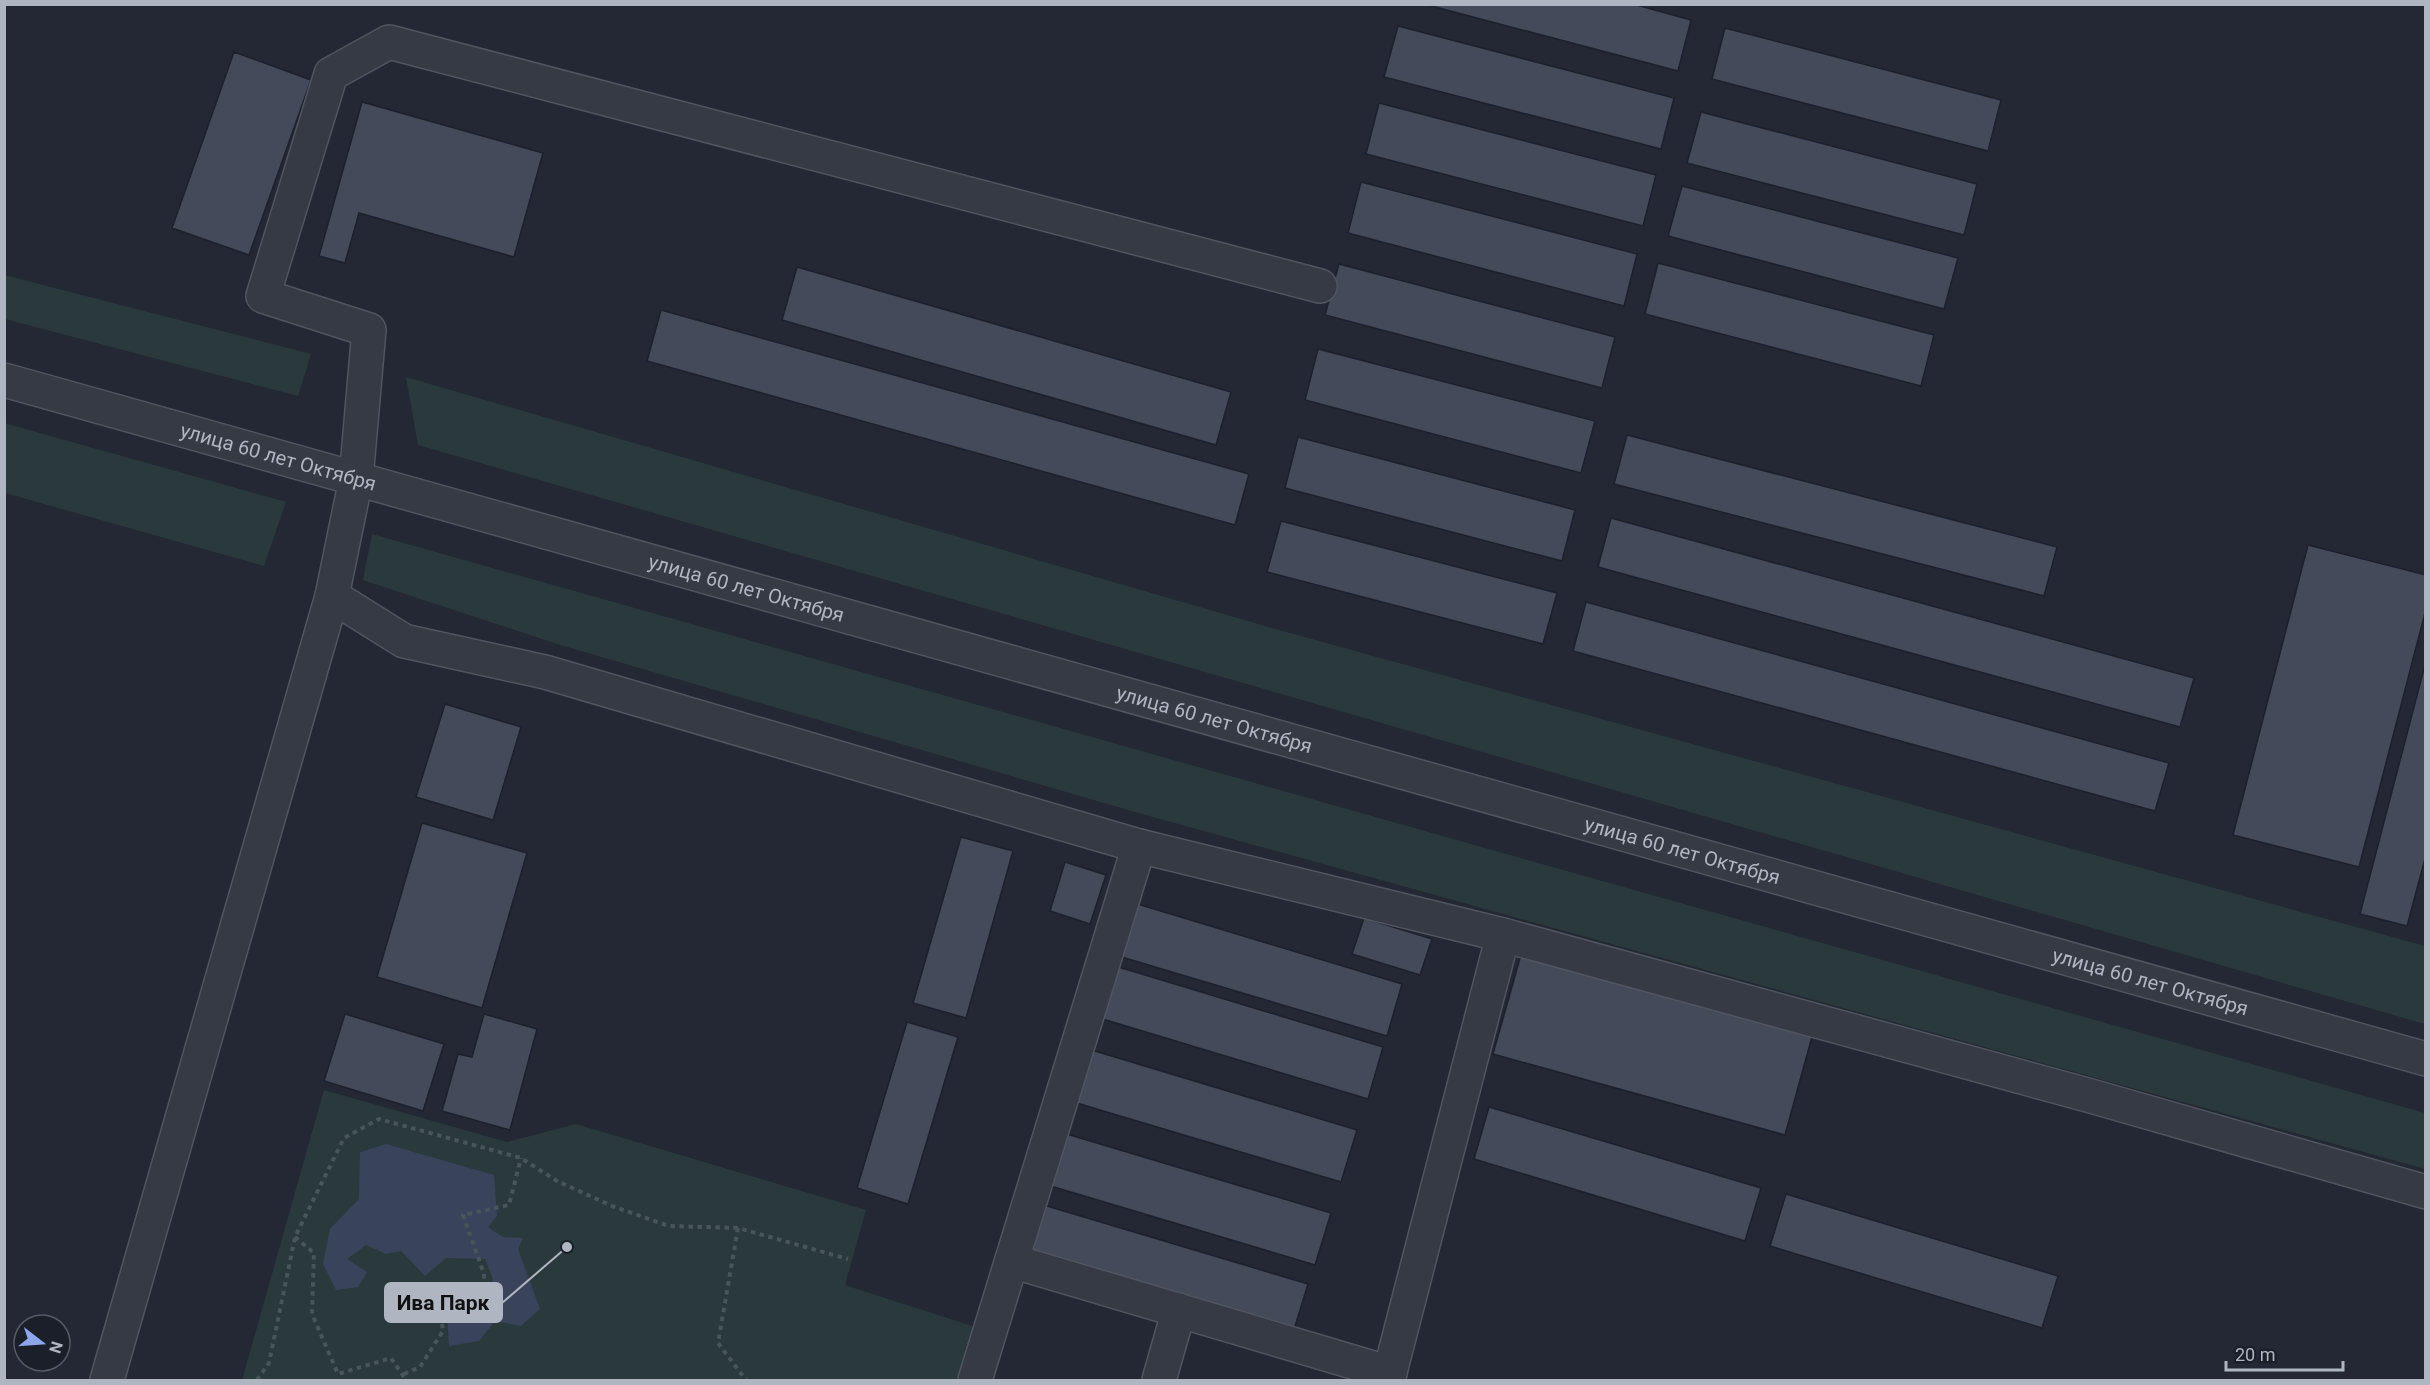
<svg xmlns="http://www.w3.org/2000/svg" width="2430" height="1385" font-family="Roboto,sans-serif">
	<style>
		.green { fill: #2a393b }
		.water { fill: #3a435c }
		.building { fill: #444a59; stroke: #1d212c; stroke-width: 1.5 }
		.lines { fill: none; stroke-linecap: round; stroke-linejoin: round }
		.minor-casing { stroke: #505560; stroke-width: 36 }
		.path { stroke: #48555a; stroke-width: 4; stroke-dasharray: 4.5 4.5; stroke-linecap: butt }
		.minor { stroke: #363a45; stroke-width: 33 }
		.labels { text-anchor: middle; stroke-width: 4.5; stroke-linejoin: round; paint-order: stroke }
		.street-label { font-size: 20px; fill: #b0b5c2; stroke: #1b1f2a }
		.leader { fill: none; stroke: #b0b5c2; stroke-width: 2 }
		.callout-dot { fill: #b0b5c2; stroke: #1b1f2a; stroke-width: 2 }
		.callout { fill: #b0b5c2; stroke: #b0b5c2; stroke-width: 2 }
		.callout-label { font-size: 21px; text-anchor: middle; font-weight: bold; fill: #111 }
	</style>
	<rect width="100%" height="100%" fill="#232834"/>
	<path class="green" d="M4,275L311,354L298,396L5,319Z
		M406,377L1279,630L2425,946V1024L418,445Z
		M4,423L286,502L264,566L5,493Z
		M372,534L2425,1113V1169L1135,812L557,644L363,580Z
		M324,1090L507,1142L576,1124L866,1210L845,1285L978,1328L962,1380H242Z"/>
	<path class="water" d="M386,1144L494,1175L497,1216L488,1227L503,1237L523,1238L518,1249L540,1309L521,1326L495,1321L479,1341L449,1346L447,1311C472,1309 485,1305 493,1279L485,1259L446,1258L425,1276L401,1251L386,1254L366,1245L347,1259L367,1272L358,1287L336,1290L323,1264L330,1229L359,1199L360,1152Z"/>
	<path class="building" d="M1424,4H1633L1691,20L1678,71Z
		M1398,26L1674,98L1661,149L1384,77Z
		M1725,28L2001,100L1988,151L1712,79Z
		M234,52L311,80L249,255L172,228Z
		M362,102L543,153L514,257L359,213L345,263L319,256Z
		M1379,103L1656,175L1643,226L1366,154Z
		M1701,112L1977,184L1964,235L1687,163Z
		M1361,182L1637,254L1624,306L1348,233Z
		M1682,186L1958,258L1944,309L1668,236Z
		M1658,263L1934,335L1921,386L1645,314Z
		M1339,264L1615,337L1602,388L1325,315Z
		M797,267L1231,392L1216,445L782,320Z
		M661,310L1249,474L1235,525L647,361Z
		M1318,349L1595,421L1581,473L1305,400Z
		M1627,435L2057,547L2044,596L1614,484Z
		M1298,437L1575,510L1562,561L1285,488Z
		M1611,518L2194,678L2180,727L1598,567Z
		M1281,521L1557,593L1543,644L1267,572Z
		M2308,545L2426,575V609L2359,867L2233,835Z
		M1586,602L2169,763L2155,811L1573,651Z
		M2426,661V855L2407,926L2360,914Z
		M445,704L521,727L493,820L416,797Z
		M422,823L527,853L482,1008L377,977Z
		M961,837L1013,851L966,1018L913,1003Z
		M1065,862L1106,875L1090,924L1050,911Z
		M1131,902L1402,984L1387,1036L1115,955Z
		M1364,918L1432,939L1420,975L1352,954Z
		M1522,951L1813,1033L1785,1135L1493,1054Z
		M1112,965L1383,1047L1368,1099L1096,1017Z
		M345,1014L444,1044L423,1111L324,1081Z
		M484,1014L537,1029L510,1130L442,1111L458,1054L472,1057Z
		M907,1022L958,1037L908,1204L857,1188Z
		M1085,1048L1357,1130L1341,1182L1070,1101Z
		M1489,1107L1761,1188L1745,1241L1474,1159Z
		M1060,1132L1331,1213L1315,1265L1044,1184Z
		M1786,1194L2058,1276L2042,1328L1770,1246Z
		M1037,1203L1308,1284L1292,1336L1021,1255Z"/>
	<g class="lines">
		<defs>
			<g id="minor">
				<path id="s1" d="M4,380L2426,1059"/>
				<path d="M332,596L404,641L545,672L1139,846L1503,935L1388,1380"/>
				<path d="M1503,935L2091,1096L2426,1192"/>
				<path d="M1012,1261L1390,1373"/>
				<path d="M107,1380L332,596L356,479L369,330L263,296L331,74L389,42L1320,286"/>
				<path d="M975,1380L1139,846"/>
				<path d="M1159,1380L1179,1310"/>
			</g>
		</defs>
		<use href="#minor" class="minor-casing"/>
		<path class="path" d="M738,1228L718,1343L746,1380
			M295,1237L314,1253L312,1314L338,1374L391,1358L406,1380
			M404,1374L420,1367L443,1331L440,1308L468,1304L484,1289V1274L463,1215L509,1205L521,1158
			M257,1380L269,1363L295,1237L344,1138L379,1119L521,1158L557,1181L612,1206L669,1226L738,1228L848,1259"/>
		<use href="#minor" class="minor"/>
	</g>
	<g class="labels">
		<g class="street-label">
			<text dy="7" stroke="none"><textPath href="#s1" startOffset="285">улица 60 лет Октября</textPath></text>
			<text dy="7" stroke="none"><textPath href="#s1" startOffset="771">улица 60 лет Октября</textPath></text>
			<text dy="7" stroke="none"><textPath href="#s1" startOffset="1257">улица 60 лет Октября</textPath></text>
			<text dy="7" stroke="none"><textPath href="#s1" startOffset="1743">улица 60 лет Октября</textPath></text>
			<text dy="7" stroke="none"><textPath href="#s1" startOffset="2229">улица 60 лет Октября</textPath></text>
		</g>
	</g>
	<path class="leader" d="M567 1247L502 1303"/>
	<circle class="callout-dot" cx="567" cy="1247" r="6"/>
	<rect class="callout" x="385" y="1283" width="117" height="39" rx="6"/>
	<g class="callout-label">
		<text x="443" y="1310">Ива Парк</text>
	</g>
	<rect width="2430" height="1385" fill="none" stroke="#b0b5c2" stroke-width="12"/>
	<g transform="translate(42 1343) rotate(107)"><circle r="28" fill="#1b1f2a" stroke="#575b67" stroke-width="1.5"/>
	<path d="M0-4.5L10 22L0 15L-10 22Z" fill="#8da5ea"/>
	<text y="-9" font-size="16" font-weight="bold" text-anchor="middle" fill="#b0b5c2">N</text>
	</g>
	<path d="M2226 1361v9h117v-9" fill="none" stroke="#b0b5c2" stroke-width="3"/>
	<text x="2235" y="1361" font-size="18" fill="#b0b5c2" stroke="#1b1f2a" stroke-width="4.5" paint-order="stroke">20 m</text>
</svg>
